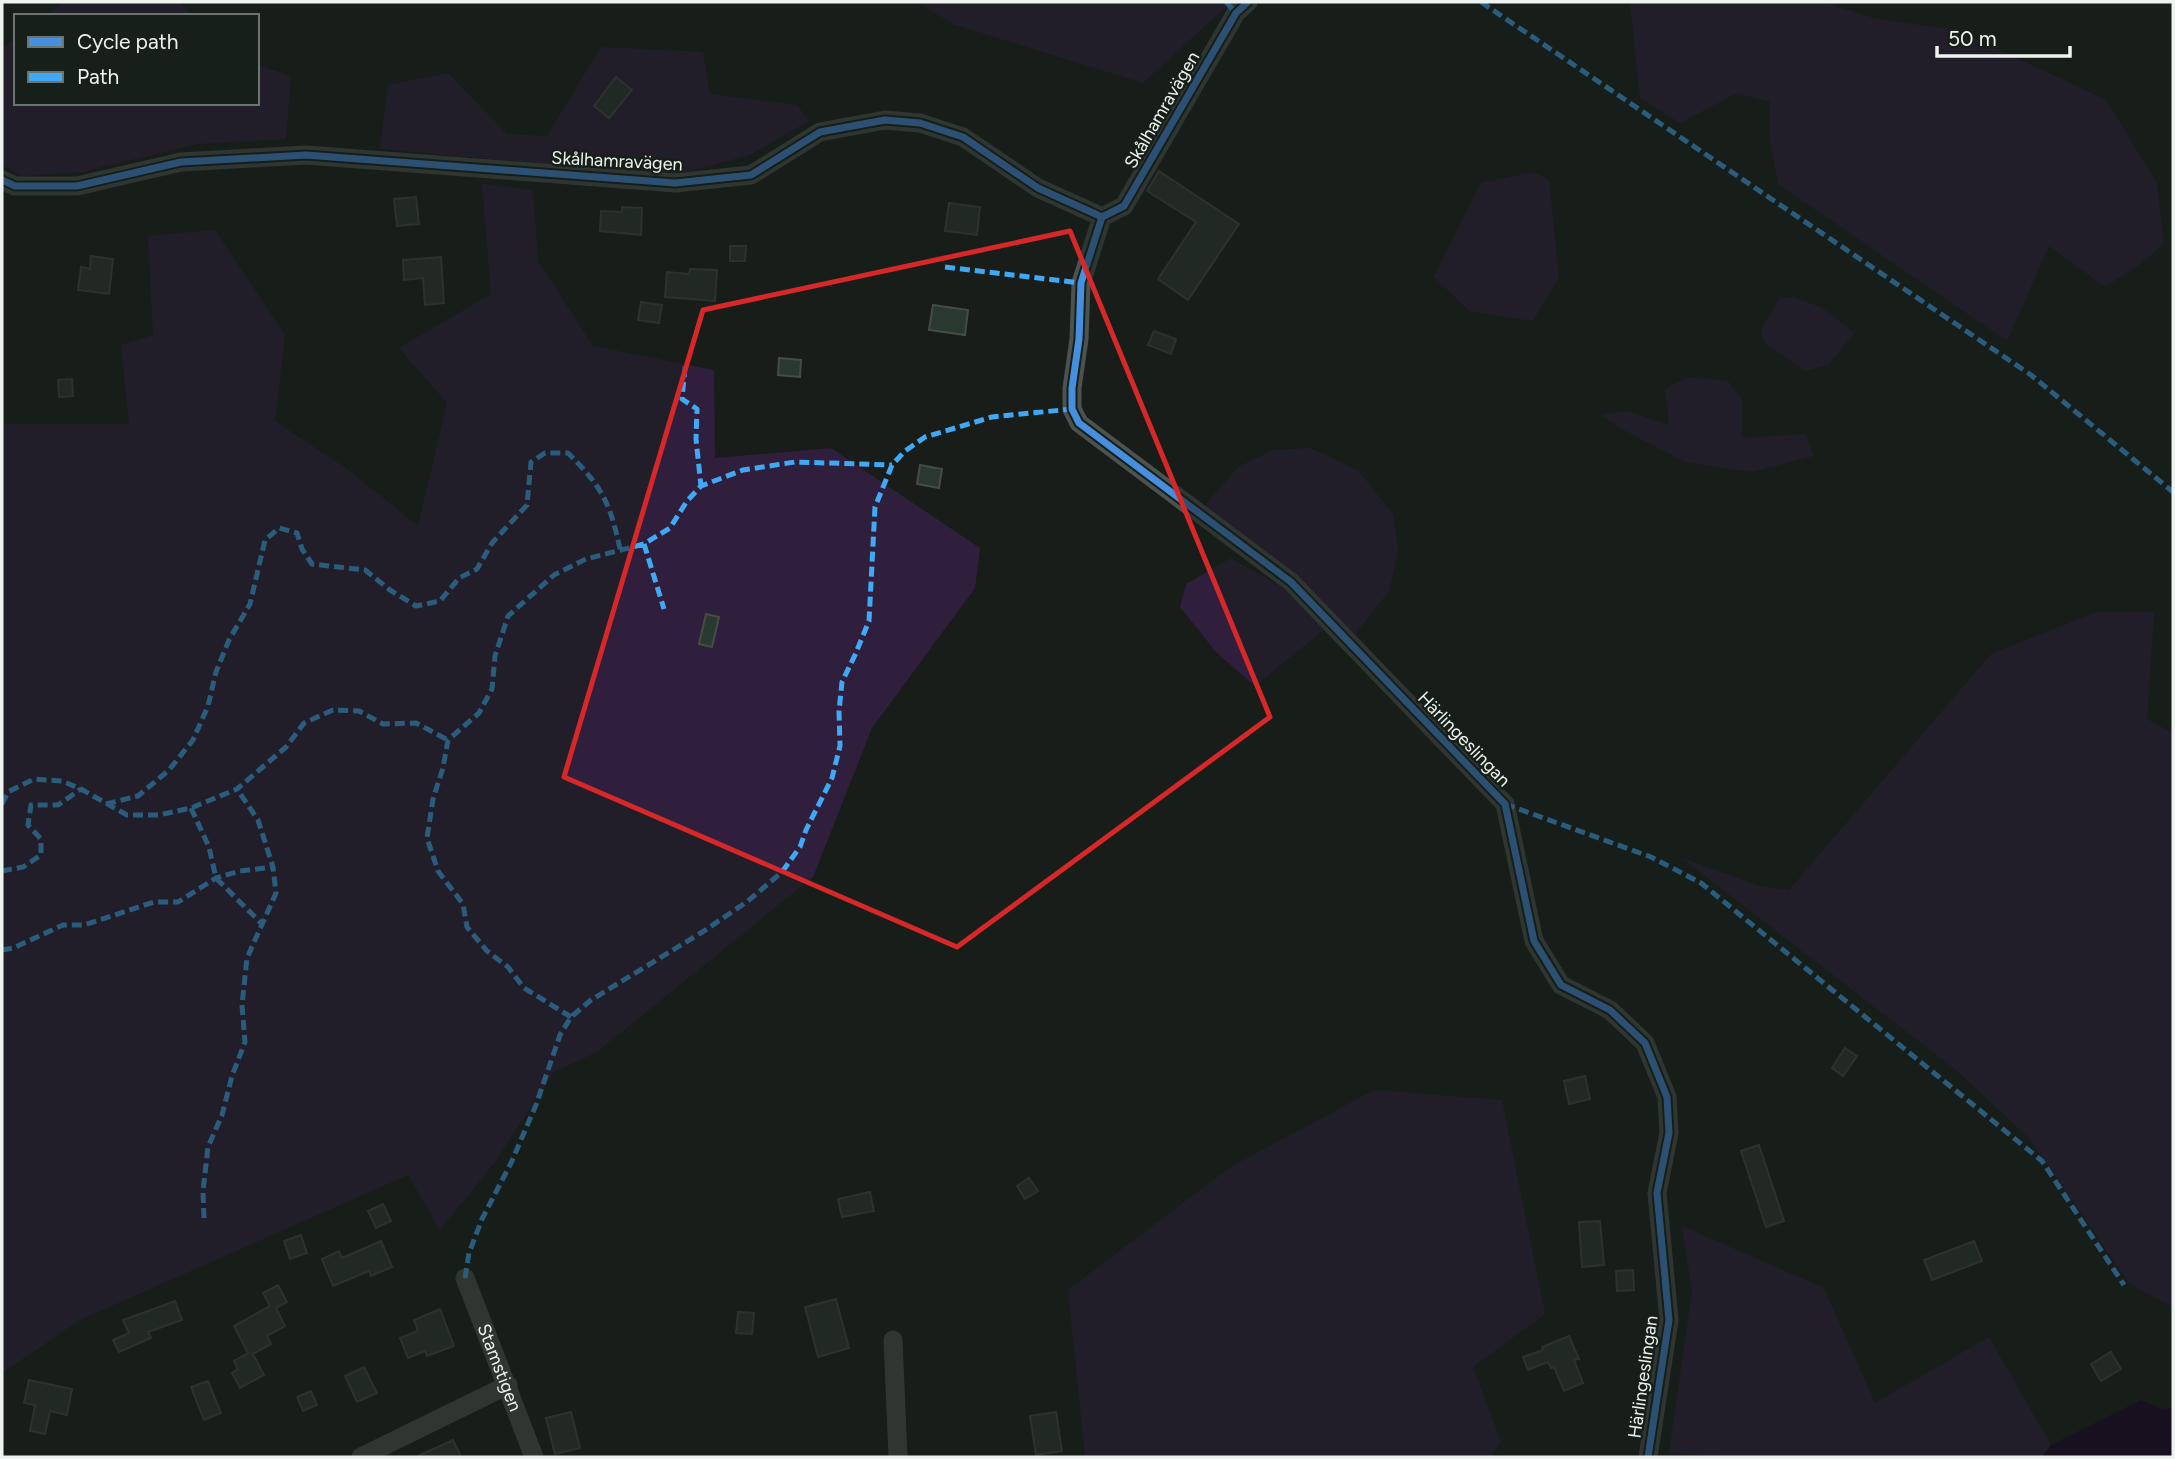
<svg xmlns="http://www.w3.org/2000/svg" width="2175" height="1459" font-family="Figtree,sans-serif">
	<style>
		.green { fill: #2f1f3c }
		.water { fill: #170326 }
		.building { fill: #2a3930; stroke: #474b48; stroke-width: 2 }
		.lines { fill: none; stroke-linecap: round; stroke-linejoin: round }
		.minor { stroke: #4c534e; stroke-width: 19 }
		.quiet { stroke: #3fa9f5; stroke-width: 5; stroke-dasharray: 10 5; stroke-linecap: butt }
		.cycleway-casing { stroke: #161f19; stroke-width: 11 }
		.cycleway { stroke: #468fdf; stroke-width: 7 }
		.marked { fill: none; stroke: #d62828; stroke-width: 5; stroke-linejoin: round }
		.labels { text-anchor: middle; stroke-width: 5; stroke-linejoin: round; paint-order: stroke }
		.street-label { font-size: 18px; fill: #eef3ef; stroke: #161f19 }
	</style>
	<rect width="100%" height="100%" fill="#181d1a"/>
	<path class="green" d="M61,2H180L192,16H45L60,5Z
		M917,2H1231L1143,83L953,24Z
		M1630,2H1823L1877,19L1957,30L2106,100L2157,183L2164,244L2139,265L2105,287L2049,246L2007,341L1778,184L1770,141V102L1737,93L1680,123L1640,98Z
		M16,38V103H257V65L291,76L286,139L197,144L82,172L22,176L2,165V44L4,47Z
		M601,47L703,52L710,94L797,105L809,121L750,155L674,175L380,149L388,85L448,73L507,134L547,136Z
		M1533,172L1549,180L1559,277L1533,321L1469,311L1434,277L1481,183Z
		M482,184L533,190L538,261L593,346L714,370L715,458L831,448L980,548L975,588L872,728L813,877L597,1052L554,1072L495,1162L440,1230L408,1175L80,1320L2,1373V424H129L121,345L153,335L148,236L215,230L285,335L275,421L343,466L418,526L447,403L399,348L491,294Z
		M1793,297L1823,308L1854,333L1828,365L1805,371L1764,342L1761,330L1779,299Z
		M1688,377L1728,381L1742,400V438L1805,434L1814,456L1752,472L1685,462L1620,428L1602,415L1627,411L1669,425L1665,389Z
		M1310,448L1358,470L1393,514L1398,551L1389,591L1355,634L1294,577L1200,511L1238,467L1273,450Z
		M1231,558L1281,587L1325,629L1255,686L1216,652L1180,607L1186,584Z
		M2097,612H2154L2147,719L2173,733V1307L2130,1284L2030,1139L1956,1070L1682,858L1759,886L1789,890L1991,654Z
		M1374,1090L1502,1100L1545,1314L1473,1367L1501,1442L1490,1457H1085L1068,1290L1229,1168Z
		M1682,1226L1824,1288L1875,1403L1989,1337L2051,1445L2042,1457H1740L1669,1453L1692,1292Z"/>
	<path class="water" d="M2141,1400L2162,1409L2173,1408V1457H2042L2051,1445Z"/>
	<path class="building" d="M616,77L632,90L609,118L594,106Z
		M1159,171L1239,224L1188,300L1158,279L1196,222L1147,191Z
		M416,197L419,224L397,226L394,199Z
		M949,203L980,207L977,235L945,231Z
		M622,207L642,208L641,235L600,231L601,211L622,212Z
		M730,246H746L745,261H730Z
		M91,256L113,259L109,294L78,290L81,267L90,269Z
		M441,257L444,303L425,305L423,278L404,280L403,260Z
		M690,269L717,270L715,301L665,297L667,272L689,274Z
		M641,302L662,305L659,323L638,320Z
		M933,305L968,310L965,335L929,330Z
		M1154,331L1176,339L1171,354L1148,345Z
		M779,358L801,360L800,377L778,375Z
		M72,379L73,396L59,397L58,380Z
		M920,465L942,469L939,488L917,484Z
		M706,614L719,617L712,647L699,644Z
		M1845,1048L1857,1056L1843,1076L1832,1068Z
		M1585,1076L1590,1099L1569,1104L1564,1081Z
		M1759,1145L1784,1221L1766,1227L1741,1151Z
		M1029,1178L1038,1191L1025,1199L1017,1186Z
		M870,1192L874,1211L842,1217L838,1199Z
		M383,1204L391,1221L376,1228L368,1211Z
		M1600,1221L1604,1265L1582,1267L1579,1222Z
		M301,1235L307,1253L290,1259L284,1241Z
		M381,1241L392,1267L371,1276L369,1271L333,1286L322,1259L339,1251L342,1258Z
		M1974,1241L1982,1261L1932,1280L1924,1260Z
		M1633,1270L1634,1290L1617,1291L1616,1271Z
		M278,1285L287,1302L276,1308L285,1326L267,1336L271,1344L253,1354L264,1375L240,1388L232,1373L238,1369L234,1361L248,1353L234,1326L270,1306L263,1293Z
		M836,1299L849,1348L818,1357L805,1307Z
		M175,1301L182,1320L148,1332L151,1338L119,1352L113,1340L129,1333L123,1320Z
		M440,1309L454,1346L427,1356L425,1351L408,1358L400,1338L418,1331L414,1320Z
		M738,1312L754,1313L752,1334L736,1333Z
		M1569,1336L1579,1359L1574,1360L1583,1383L1564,1391L1554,1367L1551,1368L1548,1362L1528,1370L1523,1357L1543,1350L1542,1347Z
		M2111,1352L2121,1369L2101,1381L2091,1364Z
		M364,1367L377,1393L357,1402L345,1376Z
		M29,1380L72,1389L67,1415L50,1411L45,1434L30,1431L35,1405L24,1403Z
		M208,1381L221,1413L204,1420L191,1387Z
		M311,1391L317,1405L303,1411L297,1397Z
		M571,1412L580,1448L555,1454L546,1418Z
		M1056,1412L1062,1451L1036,1455L1030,1416Z
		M453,1440L461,1457H416Z"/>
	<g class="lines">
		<g class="minor">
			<path d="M2,180L15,186H77L181,162L306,155L675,183L751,175L820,132L885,120L920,123L963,137L1038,188L1102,217L1124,206L1236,13L1248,2"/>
			<path d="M1102,217L1081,283L1079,339L1072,388V409L1079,423L1291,582L1505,804L1534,941L1561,985L1610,1010L1645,1043L1667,1097L1669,1133L1657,1193L1669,1320L1648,1457"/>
			<path id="s1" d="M465,1278L534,1457"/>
			<path d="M893,1340L898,1457"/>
			<path d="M361,1457L508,1385"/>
		</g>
		<path class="quiet" d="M1226,2L1236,13
			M1481,2L2031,375L2173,492
			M945,267L1081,283
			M685,367L682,399L697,409L696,439L701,486
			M644,544L664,609
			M2,804L8,792L34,779L62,781L81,789L127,815H159L191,808L237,789L286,747L304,723L333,710L359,711L383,724L416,723L448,740
			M106,804L138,796L169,770L193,740L208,706L216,672L229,640L250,604L265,540L279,528L297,533L302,549L312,564L365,570L390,590L416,606L440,601L459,578L477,569L492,543L527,505L531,462L545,453H568C602,487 610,502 620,549
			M1505,804L1651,857L1701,883L2042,1161L2124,1285
			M191,808L209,847L216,878L263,925
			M2,871L23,867L41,855V839L28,825L31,805H58L81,789
			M2,950L13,948L63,925H84L154,902H178L216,878L240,871L273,867
			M571,1017L524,988L508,967L487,951L467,927L463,904L438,871L427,838L433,799L443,768L448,740L479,713L492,689L495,656L508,616L554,575L586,559L644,544L670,528L687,501L701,486L743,470L795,462L892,465
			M204,1218L203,1191L208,1147L222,1115L232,1076L245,1042L242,1005L247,958L276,893L273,867L258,820L237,789
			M465,1278L469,1253L482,1219L511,1163L536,1105L560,1035L571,1017L591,1000L704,931L748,901L782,872L800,847L806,830L832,778L840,746L839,711L842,682L855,655L869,621L875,507L892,465L905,451L925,437L992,417L1072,409"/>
		<defs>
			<path id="cycleway" d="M2,180L15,186H77L181,162L306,155L675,183L751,175L820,132L885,120L920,123L963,137L1038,188L1102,217L1124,206L1236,13L1248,2
				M1102,217L1081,283L1079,339L1072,388V409L1079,423L1291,582L1505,804L1534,941L1561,985L1610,1010L1645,1043L1667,1097L1669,1133L1657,1193L1669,1320L1648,1457"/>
		</defs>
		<use href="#cycleway" class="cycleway-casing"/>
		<use href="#cycleway" class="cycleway"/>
	</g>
	<path d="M0 0H2175V1459H0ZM1070,231L1270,717L957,947L564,777L703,310Z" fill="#181d1a" fill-opacity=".55" fill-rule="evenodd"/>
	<path class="marked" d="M1070,231L1270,717L957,947L564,777L703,310Z"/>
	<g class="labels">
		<g class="street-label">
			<text transform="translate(1162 110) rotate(-60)" y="6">Skålhamravägen</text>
			<text transform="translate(617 161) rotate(3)" y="6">Skålhamravägen</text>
			<text transform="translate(1464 739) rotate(46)" y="6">Härlingeslingan</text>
			<text dy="6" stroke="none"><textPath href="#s1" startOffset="96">Stamstigen</textPath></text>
			<text transform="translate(1643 1377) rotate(-82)" y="6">Härlingeslingan</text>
		</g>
	</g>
	<rect width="2175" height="1459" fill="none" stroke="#eef3ef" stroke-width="7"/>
	<rect x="14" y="14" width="245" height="91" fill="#161f19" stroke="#6c746f" stroke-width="2"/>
	<rect x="28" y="37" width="35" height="10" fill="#468fdf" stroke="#6c746f" stroke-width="2"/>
	<text x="77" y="49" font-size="21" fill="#eef3ef">Cycle path</text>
	<rect x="28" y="72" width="35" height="10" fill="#3fa9f5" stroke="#6c746f" stroke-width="2"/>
	<text x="77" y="84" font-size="21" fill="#eef3ef">Path</text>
	<path d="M1937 46v10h133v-10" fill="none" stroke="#eef3ef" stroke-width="3.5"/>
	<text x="1948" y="46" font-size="21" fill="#eef3ef" stroke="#161f19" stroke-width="5" paint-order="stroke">50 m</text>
</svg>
